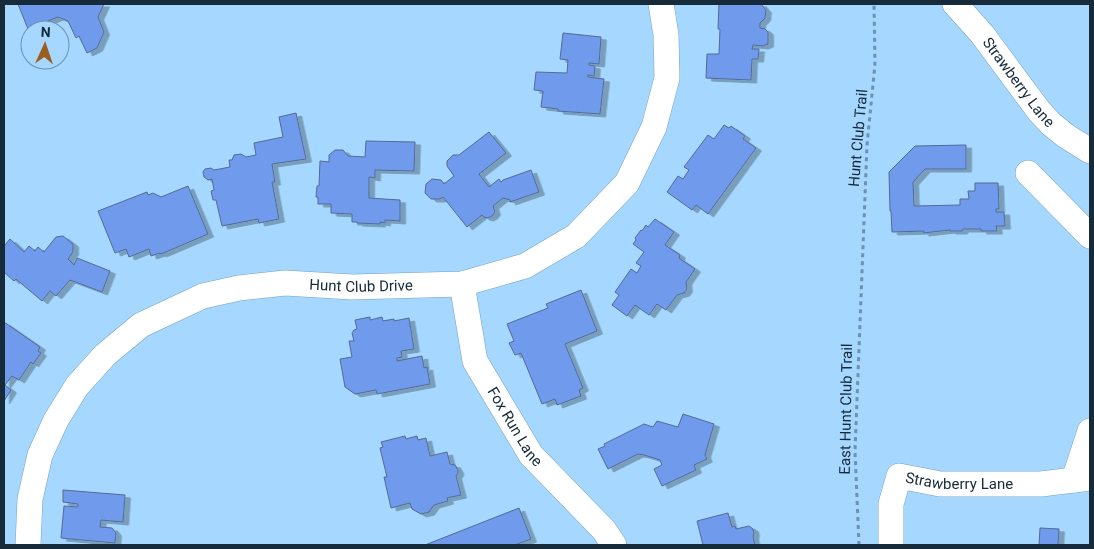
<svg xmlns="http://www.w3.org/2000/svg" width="1094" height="549" font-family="Roboto,sans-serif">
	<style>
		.building { fill: #6f9aec; stroke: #536a96; filter: url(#shadow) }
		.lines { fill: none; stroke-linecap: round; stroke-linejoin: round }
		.minor-casing { stroke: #72a2c7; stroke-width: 26 }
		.path { stroke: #6c92b0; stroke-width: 3; stroke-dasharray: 4 4; stroke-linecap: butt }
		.minor { stroke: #fff; stroke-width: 25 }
		.labels { text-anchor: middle; stroke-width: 5; stroke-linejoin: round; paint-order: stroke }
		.street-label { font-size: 15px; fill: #162a39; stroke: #a5d7ff }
	</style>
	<defs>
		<filter id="shadow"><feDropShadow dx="5.5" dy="3" stdDeviation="0" flood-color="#0004"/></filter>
	</defs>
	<rect width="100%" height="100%" fill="#a5d7ff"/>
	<path class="building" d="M18,4H104L98,17L104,32L97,48L87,53L79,36L76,38L68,21L58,17L28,29Z
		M719,4H761L766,10L765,18L760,23V28L765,29L768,32V44L763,46L753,45L752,49H759L758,59H752L751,80L706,78L707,54H719L720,29H718Z
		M563,33L601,37L599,64L589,63V65L595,66L594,76L588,75V77L604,79L600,114L558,111V109L541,107L543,91L534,90L536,72L567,73L568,60L560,59Z
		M296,113L306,159L272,164L275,182H272L279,219L259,223L258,219L222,226L216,200H213L211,191L214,190L212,179L208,180L204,177L203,172L205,169L211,168L214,170L230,167L229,160H232L234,155L241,154L246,157L256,155L254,143L283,137L279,117Z
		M724,125L729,128L731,126L745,136L743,139L756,148L708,214L696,205L692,210L667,192L678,176L683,179L689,170L684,167L708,135L714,139Z
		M489,132L506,153L479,174L489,187L499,179L501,182L503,180L531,170L539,192L510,202V200L503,198L493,206L495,212L492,216L488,218L484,217L482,215L467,227L443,197L440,199H431L425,193L426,184L432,179L441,180L444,184L454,176L447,166V161L453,155H459Z
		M366,141L415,142L414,171L375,170V178L369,177V198L400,200V221L385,220V223L380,222V224L357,223V222H352V214L331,213V204H318V197H316L317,186H319L320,161L329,162V155L335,150H343L348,156L365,157Z
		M966,145V169H925L913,182L914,206L960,205V199H969L968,191H975V183H998L999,209H996V212H1004L1005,226H996L997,231H981V229H963L962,231H950V230L923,233L924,231L892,232L891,211H890L889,172L915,146Z
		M188,186L208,234L161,254L160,253L151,256L149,249L129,257L126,249L115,253L98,211L147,192L148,195L153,193L161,197Z
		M655,219L674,232L665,245L680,255L679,258L695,269L686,282L687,289L684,293L677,295L666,310L657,304L649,315L635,305L627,316L612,305L619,295L615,292L631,269L637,273L641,266L636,263L644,252L633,244L636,240L635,238L641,230L642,231L646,225L648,227Z
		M63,236L73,244V252L68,259L74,265L77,258L110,271L102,292L70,280L56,296L50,291L42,301L16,279L14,281L4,272V246L10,239L24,252L29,246L35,251L38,247L44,252L56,237Z
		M581,290L597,331L565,344L583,388L579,390L581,396L557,405L555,399L542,404L521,353L515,355L509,343L514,341L507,324L548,308L546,304Z
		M370,317V320L382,317L383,321L394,319V321L409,318L414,349L401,351L402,357L397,358V361L422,356L424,368L427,367L430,384L377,394L376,390L355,394L345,387L340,359L352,357L349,341H354L352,333L354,330L357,329L355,320Z
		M4,322L40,347L38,351L41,353L33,364L31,362L19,380L12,376L5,385L11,390L4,401Z
		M683,414L714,424L705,455L707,459L694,465L696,470L662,486L654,469L662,465L660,460L644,455L638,454L608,469L598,449L605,446L604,444L644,424L653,427L657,421L678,427Z
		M405,436L406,439L417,436L418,440L426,438L430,456L447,452L450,464L455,465L458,470V473L456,476L461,495L447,498L448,501L434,505L429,512L421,514L412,509L410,503L391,508L384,477H387L380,448L383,447L381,442Z
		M63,490L125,495L123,522L101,520L100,527L112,528L116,533L115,543L61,538L64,506L78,507V504L63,502Z
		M519,508L531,539L515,545H425Z
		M728,513L732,527L735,526L736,529L749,526L753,529L754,533L753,536L755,545H703L697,521Z
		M1040,528L1059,529L1058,545H1039Z"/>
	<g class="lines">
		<defs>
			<g id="minor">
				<path id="s1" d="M955,4L982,34L1039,111L1051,124L1066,136L1090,151"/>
				<path d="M1028,173L1090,236"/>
				<path id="s2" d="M462,284L475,361L531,455L604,530L614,545"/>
				<path d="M1074,480L1090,431"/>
				<path id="s3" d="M28,545L30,499L40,455L56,420L77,386L105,355L141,325L203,296L239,288L285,283L352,287L462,284L525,266L576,236L627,183L654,127L667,78L666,35L661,4"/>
				<path id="s4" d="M891,545V504L899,476L940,484H1041L1090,478"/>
			</g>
		</defs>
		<use href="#minor" class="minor-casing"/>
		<path class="path" d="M859,545L855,451L867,145L875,64L874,4"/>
		<use href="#minor" class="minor"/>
	</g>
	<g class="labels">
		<g class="street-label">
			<text dy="5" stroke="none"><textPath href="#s1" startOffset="101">Strawberry Lane</textPath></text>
			<text transform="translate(858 138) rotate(-85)" y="5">Hunt Club Trail</text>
			<text dy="5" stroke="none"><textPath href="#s3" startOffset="486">Hunt Club Drive</textPath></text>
			<text transform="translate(846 409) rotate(-89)" y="5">East Hunt Club Trail</text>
			<text dy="5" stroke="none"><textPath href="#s2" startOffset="155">Fox Run Lane</textPath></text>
			<text dy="5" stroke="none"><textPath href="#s4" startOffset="131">Strawberry Lane</textPath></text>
		</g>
	</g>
	<rect width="1094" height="549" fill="none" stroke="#162a39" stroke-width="10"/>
	<g transform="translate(45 45) rotate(3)"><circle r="24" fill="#a5d7ff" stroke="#6c92b0"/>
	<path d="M0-4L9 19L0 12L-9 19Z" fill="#9a5f20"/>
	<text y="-8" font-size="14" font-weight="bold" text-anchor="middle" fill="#162a39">N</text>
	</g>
</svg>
